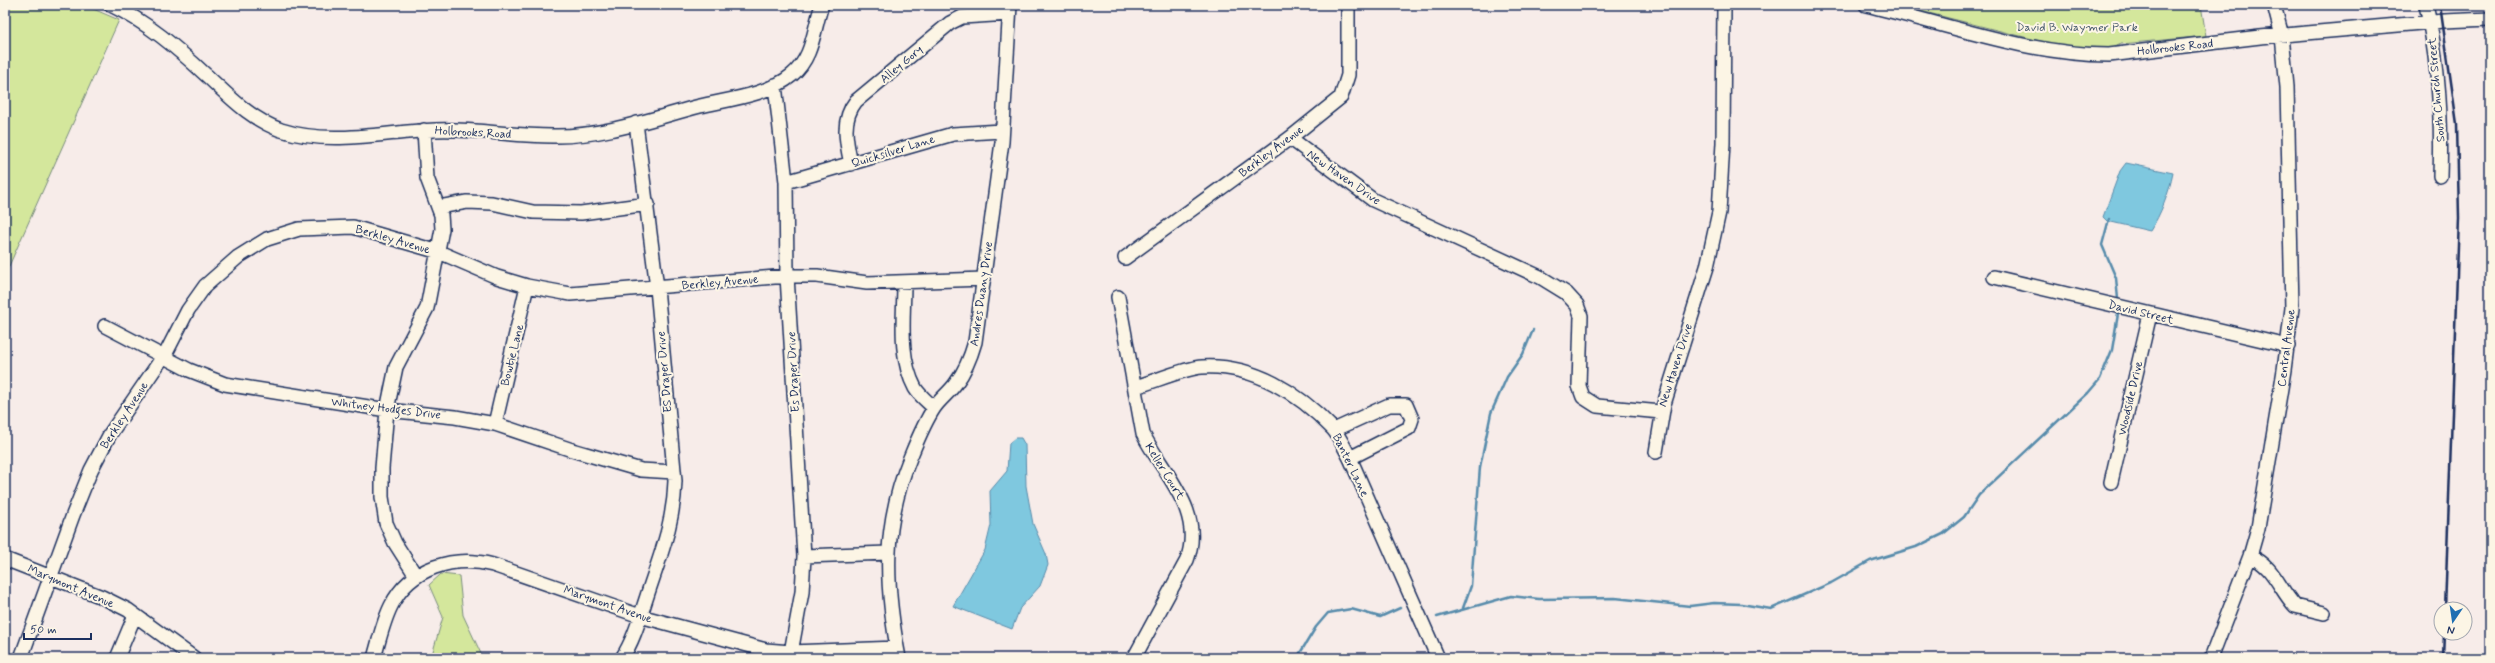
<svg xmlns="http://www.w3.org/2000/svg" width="2495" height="663" font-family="Mynerve,sans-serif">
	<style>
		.green { fill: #d4e79c; stroke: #788b7d }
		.water { fill: #7fc8df; stroke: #578bab }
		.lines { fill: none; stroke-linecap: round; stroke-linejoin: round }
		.stream { stroke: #578bab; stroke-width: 2.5 }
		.minor-casing { stroke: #1b2f5e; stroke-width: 16 }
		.minor { stroke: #fcf5e5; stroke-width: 13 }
		.rail { stroke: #1b2f5e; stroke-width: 2.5 }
		.labels { text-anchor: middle; stroke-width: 4; stroke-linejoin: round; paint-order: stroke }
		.park-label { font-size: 12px; fill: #40546a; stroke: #fcf5e5 }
		.street-label { font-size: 12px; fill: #1b2f5e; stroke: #fcf5e5 }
	</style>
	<rect width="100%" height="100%" fill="#f7ece9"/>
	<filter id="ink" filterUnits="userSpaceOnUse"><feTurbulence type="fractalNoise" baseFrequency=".025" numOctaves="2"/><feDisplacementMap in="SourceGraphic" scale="8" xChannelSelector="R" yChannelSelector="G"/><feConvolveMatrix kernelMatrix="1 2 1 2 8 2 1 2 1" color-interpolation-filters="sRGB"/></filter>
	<g filter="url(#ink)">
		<path class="green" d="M5,5H84L119,20L5,275Z
			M1897,5H2201L2206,36L2121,44L2111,49L2068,48Z
			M441,574L459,576L463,615L483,658H431L443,617L429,585Z"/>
		<path class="water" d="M2126,163L2173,173C2169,193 2161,214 2150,231L2107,221L2103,217L2120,171Z
			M1015,438H1021L1025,445L1026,486L1033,524L1046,554L1048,565L1040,586L1020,608L1012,629L953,606L985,550L991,525L990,491L1007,471L1009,443Z"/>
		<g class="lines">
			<path class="stream" d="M2109,219L2102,245L2116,278L2118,299
				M1463,608L1471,586L1480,467L1491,413L1507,377L1523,354L1533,330
				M1437,617L1511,596L1539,599L1615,598L1690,606L1714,603L1741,604L1771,609L1831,583L1870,561L1916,547L1943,534L1964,517L1979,495L2088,393L2100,379L2112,350L2118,314
				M1297,658L1316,627L1328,613L1351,609L1380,617L1400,608"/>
			<defs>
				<path id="minor" d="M111,5C147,22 177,48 206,75C229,96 250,119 281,130C331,146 384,132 435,130C475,128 516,137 557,136C605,136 654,118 700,106C730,99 768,95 792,75C814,56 813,30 822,5
					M1866,5C1943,23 2030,55 2109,55L2260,37L2444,21L2490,19
					M2426,5C2438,59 2442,121 2440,176
					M775,85L786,182L787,276L804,556L802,592L790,658
					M1290,138L1373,200L1540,277L1566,293L1577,305L1581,316L1579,386L1583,397L1597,406L1661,412
					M851,164C846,141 841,120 856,101L950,23L962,17L1009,14
					M786,182L953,134L1001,131
					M439,207L467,202L492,203L533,212L581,213L648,204
					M1125,258L1290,138L1341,97L1348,75V5
					M1994,277L2288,346
					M904,283C904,317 898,356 915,388C919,395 928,402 934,408
					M1118,297L1143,434C1163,474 1205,511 1187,560L1134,658
					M105,326L189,370L225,384L387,410L455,417L495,424L572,450L641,470L674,472
					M1135,387C1153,382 1185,368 1202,367C1253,364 1299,393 1333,429C1340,437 1345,449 1350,458L1438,658
					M495,424L527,286
					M1334,430L1389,405H1406L1412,419L1409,428L1350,458
					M1656,452L1664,404L1707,267L1719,212L1723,143L1724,5
					M2111,482L2150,314
					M804,556L888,553
					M2250,556C2274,566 2279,589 2295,606L2324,613
					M5,559L102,597L128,610L194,658
					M416,576L395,543L386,523L382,497V468L387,410L396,367L427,308L442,229L441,215L427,178L424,130
					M21,658L73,515L91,470L110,434L167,351L188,310L205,286L238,257L267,239L299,229L353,227L439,252L497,277L527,286L570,294L787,276H817L867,283L984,279
					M117,658L135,615
					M374,658C379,641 383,622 391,606C410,567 454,555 493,565L640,616L766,650L791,652L897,648
					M622,658C634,640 640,617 647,596C660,556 674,523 675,481L657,288L636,123
					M899,658C885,585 882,527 910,458C917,441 924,423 934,408C940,399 950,392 956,383C966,370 971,356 975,342L1002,142L1010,5
					M2211,658L2250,556L2258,528L2284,370L2292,308L2287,87L2282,36L2274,5"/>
			</defs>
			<use href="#minor" class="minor-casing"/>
			<use href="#minor" class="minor"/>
			<path class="rail" d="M2440,5L2457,124L2459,218L2445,609
				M2443,658L2444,633"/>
		</g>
	</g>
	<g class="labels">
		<g class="park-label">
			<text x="2077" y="31">David B. Waymer Park</text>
		</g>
		<g class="street-label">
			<text transform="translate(2175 47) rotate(-6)" y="4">Holbrooks Road</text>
			<text transform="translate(901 64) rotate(-40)" y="4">Alley Gory</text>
			<text transform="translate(2436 90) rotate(-95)" y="4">South Church Street</text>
			<text transform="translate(473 132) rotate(3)" y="4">Holbrooks Road</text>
			<text transform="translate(893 151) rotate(-17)" y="4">Quicksilver Lane</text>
			<text transform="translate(1271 151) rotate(-37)" y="4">Berkley Avenue</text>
			<text transform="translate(1344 177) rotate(35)" y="4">New Haven Drive</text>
			<text transform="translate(393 239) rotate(16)" y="4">Berkley Avenue</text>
			<text transform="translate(720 282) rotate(-5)" y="4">Berkley Avenue</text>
			<text transform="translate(981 294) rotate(-82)" y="4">Andres Duany Drive</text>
			<text transform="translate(2141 312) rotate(14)" y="4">David Street</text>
			<text transform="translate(2286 348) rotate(-83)" y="4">Central Avenue</text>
			<text transform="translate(512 355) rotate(-76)" y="4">Bowtie Lane</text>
			<text transform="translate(1675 365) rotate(-72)" y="4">New Haven Drive</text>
			<text transform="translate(664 372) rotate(-95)" y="4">ES Draper Drive</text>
			<text transform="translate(793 372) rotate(-93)" y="4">Es Draper Drive</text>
			<text transform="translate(2130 398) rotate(-77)" y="4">Woodside Drive</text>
			<text transform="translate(386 408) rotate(7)" y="4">Whitney Hodges Drive</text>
			<text transform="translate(124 415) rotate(-57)" y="4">Berkley Avenue</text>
			<text transform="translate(1351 465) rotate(64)" y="4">Banter Lane</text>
			<text transform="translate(1165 471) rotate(58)" y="4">Keller Court</text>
			<text transform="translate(71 586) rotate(23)" y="4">Marymont Avenue</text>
			<text transform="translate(608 604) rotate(19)" y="4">Marymont Avenue</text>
		</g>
	</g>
	<rect width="2495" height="663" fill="none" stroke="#fcf5e5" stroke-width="20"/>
	<rect x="10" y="10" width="2475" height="643" fill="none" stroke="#1b2f5e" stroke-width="1.5" filter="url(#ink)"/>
	<g transform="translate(2453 621) rotate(193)"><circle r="19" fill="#fcf5e5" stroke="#a2a6af"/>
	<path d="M0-3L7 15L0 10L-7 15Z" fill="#1f6fb2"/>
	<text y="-6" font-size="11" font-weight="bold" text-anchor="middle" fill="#1b2f5e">N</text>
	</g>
	<path d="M24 633v6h67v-6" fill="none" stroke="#1b2f5e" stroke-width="2"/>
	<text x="30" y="633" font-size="12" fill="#1b2f5e" stroke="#fcf5e5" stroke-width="3" paint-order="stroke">50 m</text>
</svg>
